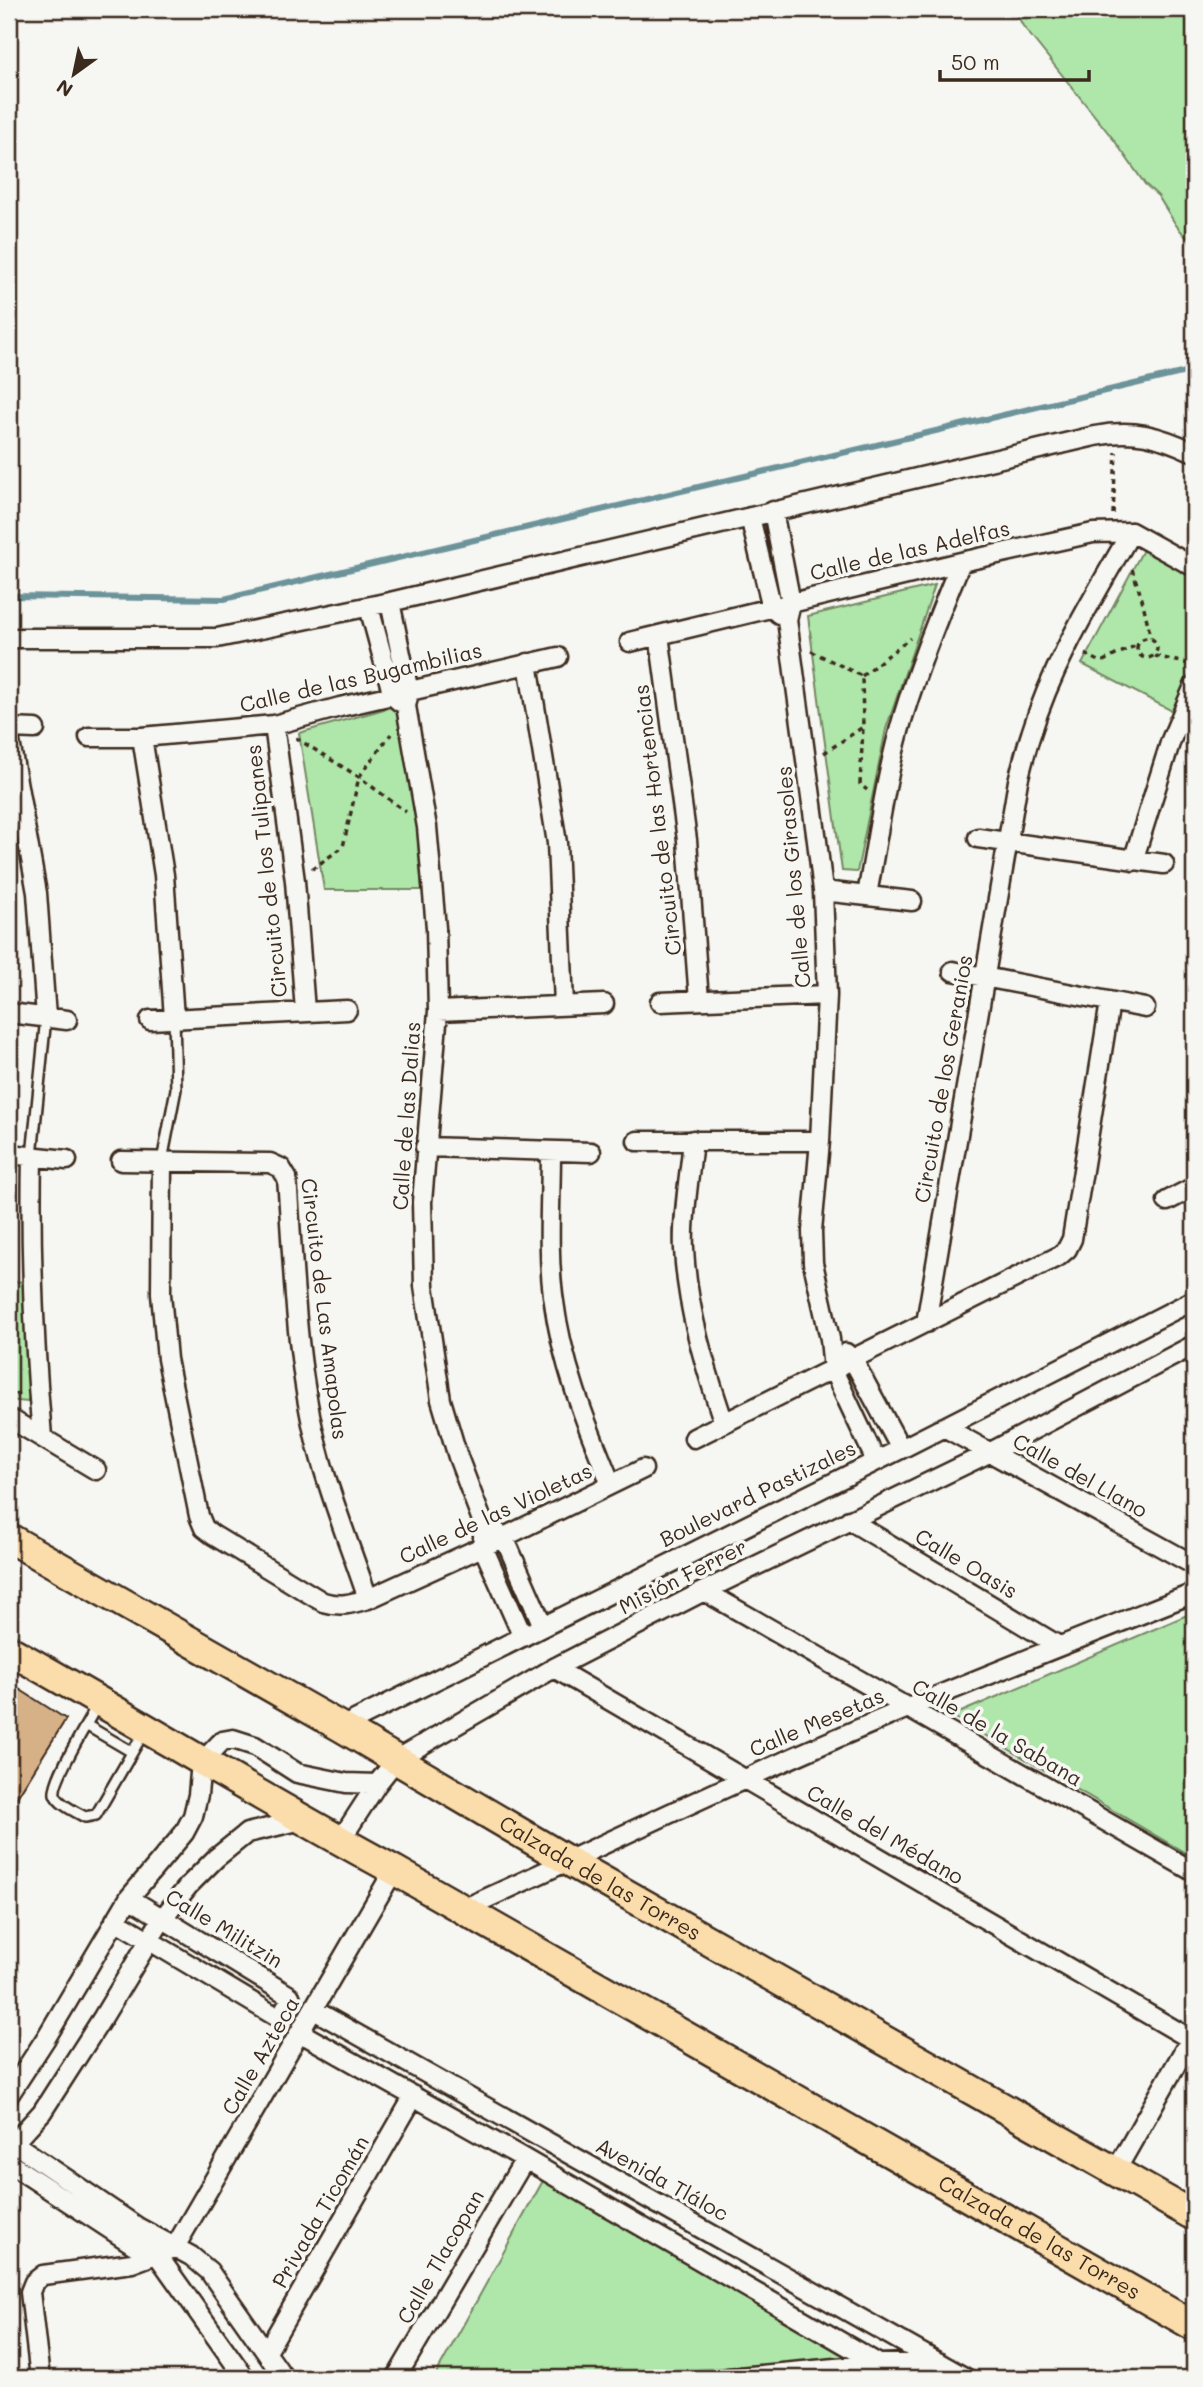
<svg xmlns="http://www.w3.org/2000/svg" width="1203" height="2387" font-family="Mali,sans-serif">
	<style>
		.green { fill: #afe6aa; stroke: #758864; stroke-width: 2 }
		.lines { fill: none; stroke-linecap: round; stroke-linejoin: round }
		.stream { stroke: #6c939a; stroke-width: 6 }
		.building { fill: #d6b087; stroke: #3b2a1e; stroke-width: 2 }
		.service-casing { stroke: #3b2a1e; stroke-width: 14 }
		.minor-casing { stroke: #3b2a1e; stroke-width: 23 }
		.primary-casing { stroke: #3b2a1e; stroke-width: 33 }
		.path { stroke: #3b2a1e; stroke-width: 3.5; stroke-dasharray: 5 5; stroke-linecap: butt }
		.service { stroke: #f6f6f2; stroke-width: 9 }
		.minor { stroke: #f6f6f2; stroke-width: 18 }
		.primary { stroke: #fbdcab; stroke-width: 28 }
		.labels { text-anchor: middle; stroke-width: 7; stroke-linejoin: round; paint-order: stroke }
		.street-label { font-size: 21px; fill: #3b2a1e; stroke: #f6f6f2 }
	</style>
	<rect width="100%" height="100%" fill="#f6f6f2"/>
	<filter id="ink" filterUnits="userSpaceOnUse"><feTurbulence type="fractalNoise" baseFrequency=".0143" numOctaves="2"/><feDisplacementMap in="SourceGraphic" scale="14" xChannelSelector="R" yChannelSelector="G"/><feConvolveMatrix kernelMatrix="1 2 1 2 8 2 1 2 1" color-interpolation-filters="sRGB"/></filter>
	<g filter="url(#ink)">
		<path class="green" d="M1014,9H1194V247L1176,225L1158,196L1145,184L1114,140L1023,26Z
			M1144,548L1194,574V675L1174,712L1082,664Z
			M935,585L886,729L857,872L842,871L808,616Z
			M395,706L415,803L422,890H324L299,733Z
			M9,1281L26,1282L30,1394L27,1402L9,1400Z
			M1194,1612V1858L952,1716Z
			M544,2179L854,2358L589,2378H434Z"/>
		<g class="lines">
			<path class="stream" d="M9,596L224,599L1194,370"/>
		</g>
		<path class="building" d="M19,1689L66,1719L9,1810V1704Z"/>
		<g class="lines">
			<defs>
				<path id="service" d="M32,1156L46,1017
					M162,1161L176,1089L174,1018
					M97,1705C89,1721 52,1780 55,1794C58,1804 76,1812 85,1817L96,1815L144,1732
					M86,1725L132,1752"/>
				<path id="minor" d="M773,511L791,603L787,620L817,841L823,891L827,995L820,1141L812,1231L813,1263L830,1339L833,1370L876,1461
					M750,517L772,608L779,614
					M390,602L409,692L406,706L427,827L436,928L438,1011L422,1202L424,1286L441,1400L458,1457L483,1523V1547L523,1637
					M369,607L393,696L400,702
					M659,635L687,840L699,1000
					M9,638H217L390,602L1095,436C1133,428 1159,436 1194,452
					M630,642L961,562L1093,533L1131,532L1194,567
					M528,663L557,843L564,1005
					M274,725L295,881L305,1011
					M9,728L35,729
					M9,736L37,893L46,1017
					M89,737H142L274,725L340,707L558,657
					M142,737L164,875L174,1018
					M978,838L1164,864
					M1133,861L1171,740L1194,686
					M823,891L912,901
					M867,895C878,835 886,775 903,717C919,664 940,612 961,562
					M953,971L1145,1008
					M660,1002L827,995
					M438,1011L604,1004
					M9,1013L67,1020
					M150,1020L347,1010
					M693,1140C690,1173 682,1218 684,1249C687,1309 705,1367 724,1423
					M637,1141H820
					M425,1147L591,1152
					M551,1151C551,1199 547,1248 553,1295C561,1362 586,1424 611,1484
					M9,1154L67,1160
					M32,1156C30,1250 34,1344 42,1437
					M121,1161L270,1163L281,1168L287,1178C294,1269 295,1364 319,1453C332,1502 352,1551 368,1599
					M162,1161L161,1294L167,1359L199,1516L204,1528L213,1535L323,1602C340,1607 351,1604 368,1599L504,1537L643,1469
					M1167,1201L1194,1187
					M926,1323L1018,781C1022,765 1026,749 1031,734C1053,662 1094,597 1131,532
					M846,1353L853,1360L901,1449
					M9,1418L96,1470
					M944,1427L1194,1565
					M694,1438L1059,1256L1067,1249L1072,1239L1110,1002
					M849,1520L1059,1646
					M495,1531L504,1537L543,1626
					M704,1591L1194,1872
					M554,1668L1194,2041
					M341,1727L901,1449L1194,1300
					M340,1841L377,1784
					M463,1909C557,1867 649,1822 743,1780C891,1712 1043,1653 1194,1593
					M115,1920L277,2017L281,2015L291,1999L290,1996L129,1898
					M314,2010L966,2378
					M301,2033L525,2159L879,2364
					M9,2095L46,2038L129,1898L184,1833L193,1816L198,1795L200,1773L204,1760L222,1741L233,1739L255,1746L297,1773L346,1783L377,1784L396,1760L554,1668L704,1591L989,1453L1194,1345
					M9,2140L139,2228L191,2256L209,2271L284,2378
					M9,2148L42,2112L103,2017L162,1919L189,1885L216,1858L247,1833L302,1820
					M9,2163L134,2245L156,2253L245,2378
					M1115,2172L1194,2033
					M267,2351L414,2096
					M40,2378L30,2292L34,2282L43,2275L132,2263L175,2247L394,1870
					M396,2378L525,2159
					M728,2378L879,2364L937,2362"/>
				<g id="primary">
					<path id="s1" d="M9,1538L341,1727L570,1862L1194,2216"/>
					<path id="s2" d="M9,1650C138,1722 264,1800 394,1870L1194,2326"/>
				</g>
			</defs>
			<use href="#service" class="service-casing"/>
			<use href="#minor" class="minor-casing"/>
			<use href="#primary" class="primary-casing"/>
			<path class="path" d="M1113,514L1116,452
				M1132,569L1142,599L1151,638
				M1137 648a10 10 0 1 1 20 0a10 10 0 1 1-20 0Z
				M811,651L862,676L863,727L860,784L867,790
				M1085,654L1101,662L1137,645
				M1155,656L1194,665
				M862,676L910,638
				M296,738L359,777L406,812
				M824,753L863,727
				M312,869L343,847L359,777L391,734
				M9,1385L20,1397"/>
			<use href="#service" class="service"/>
			<use href="#minor" class="minor"/>
			<use href="#primary" class="primary"/>
		</g>
	</g>
	<g class="labels">
		<g class="street-label">
			<text transform="translate(910 551) rotate(-13)" y="7">Calle de las Adelfas</text>
			<text transform="translate(361 678) rotate(-13)" y="7">Calle de las Bugambilias</text>
			<text transform="translate(658 820) rotate(-97)" y="7">Circuito de las Hortencias</text>
			<text transform="translate(267 871) rotate(-96)" y="7">Circuito de los Tulipanes</text>
			<text transform="translate(794 877) rotate(-95)" y="7">Calle de los Girasoles</text>
			<text transform="translate(944 1079) rotate(-80)" y="7">Circuito de los Geranios</text>
			<text transform="translate(407 1116) rotate(-86)" y="7">Calle de las Dalias</text>
			<text transform="translate(324 1309) rotate(83)" y="7">Circuito de Las Amapolas</text>
			<text transform="translate(1080 1476) rotate(29)" y="7">Calle del Llano</text>
			<text transform="translate(758 1494) rotate(-26)" y="7">Boulevard Pastizales</text>
			<text transform="translate(496 1514) rotate(-25)" y="7">Calle de las Violetas</text>
			<text transform="translate(966 1564) rotate(31)" y="7">Calle Oasis</text>
			<text transform="translate(683 1577) rotate(-27)" y="7">Misión Ferrer</text>
			<text transform="translate(817 1723) rotate(-23)" y="7">Calle Mesetas</text>
			<text transform="translate(997 1733) rotate(30)" y="7">Calle de la Sabana</text>
			<text transform="translate(885 1835) rotate(30)" y="7">Calle del Médano</text>
			<text dy="7" stroke="none"><textPath href="#s1" startOffset="682">Calzada de las Torres</textPath></text>
			<text transform="translate(224 1929) rotate(31)" y="7">Calle Militzin</text>
			<text transform="translate(261 2056) rotate(-60)" y="7">Calle Azteca</text>
			<text transform="translate(662 2180) rotate(29)" y="7">Avenida Tláloc</text>
			<text transform="translate(321 2212) rotate(-60)" y="7">Privada Ticomán</text>
			<text dy="7" stroke="none"><textPath href="#s2" startOffset="1186">Calzada de las Torres</textPath></text>
			<text transform="translate(441 2257) rotate(-60)" y="7">Calle Tlacopan</text>
		</g>
	</g>
	<rect width="1203" height="2387" fill="none" stroke="#f6f6f2" stroke-width="35"/>
	<rect x="18" y="18" width="1168" height="2352" fill="none" stroke="#3b2a1e" stroke-width="2.5" filter="url(#ink)"/>
	<g transform="translate(74 74) rotate(213)" stroke="#f6f6f2" stroke-width="5" paint-order="stroke">
	<path d="M0-5L12 26L0 18L-12 26Z" fill="#3b2a1e"/>
	<text y="-10" font-size="19" font-weight="bold" text-anchor="middle" fill="#3b2a1e">N</text>
	</g>
	<path d="M940 70v10h149v-10" fill="none" stroke="#3b2a1e" stroke-width="3.5"/>
	<text x="951" y="70" font-size="21" fill="#3b2a1e" stroke="#f6f6f2" stroke-width="5" paint-order="stroke">50 m</text>
</svg>
